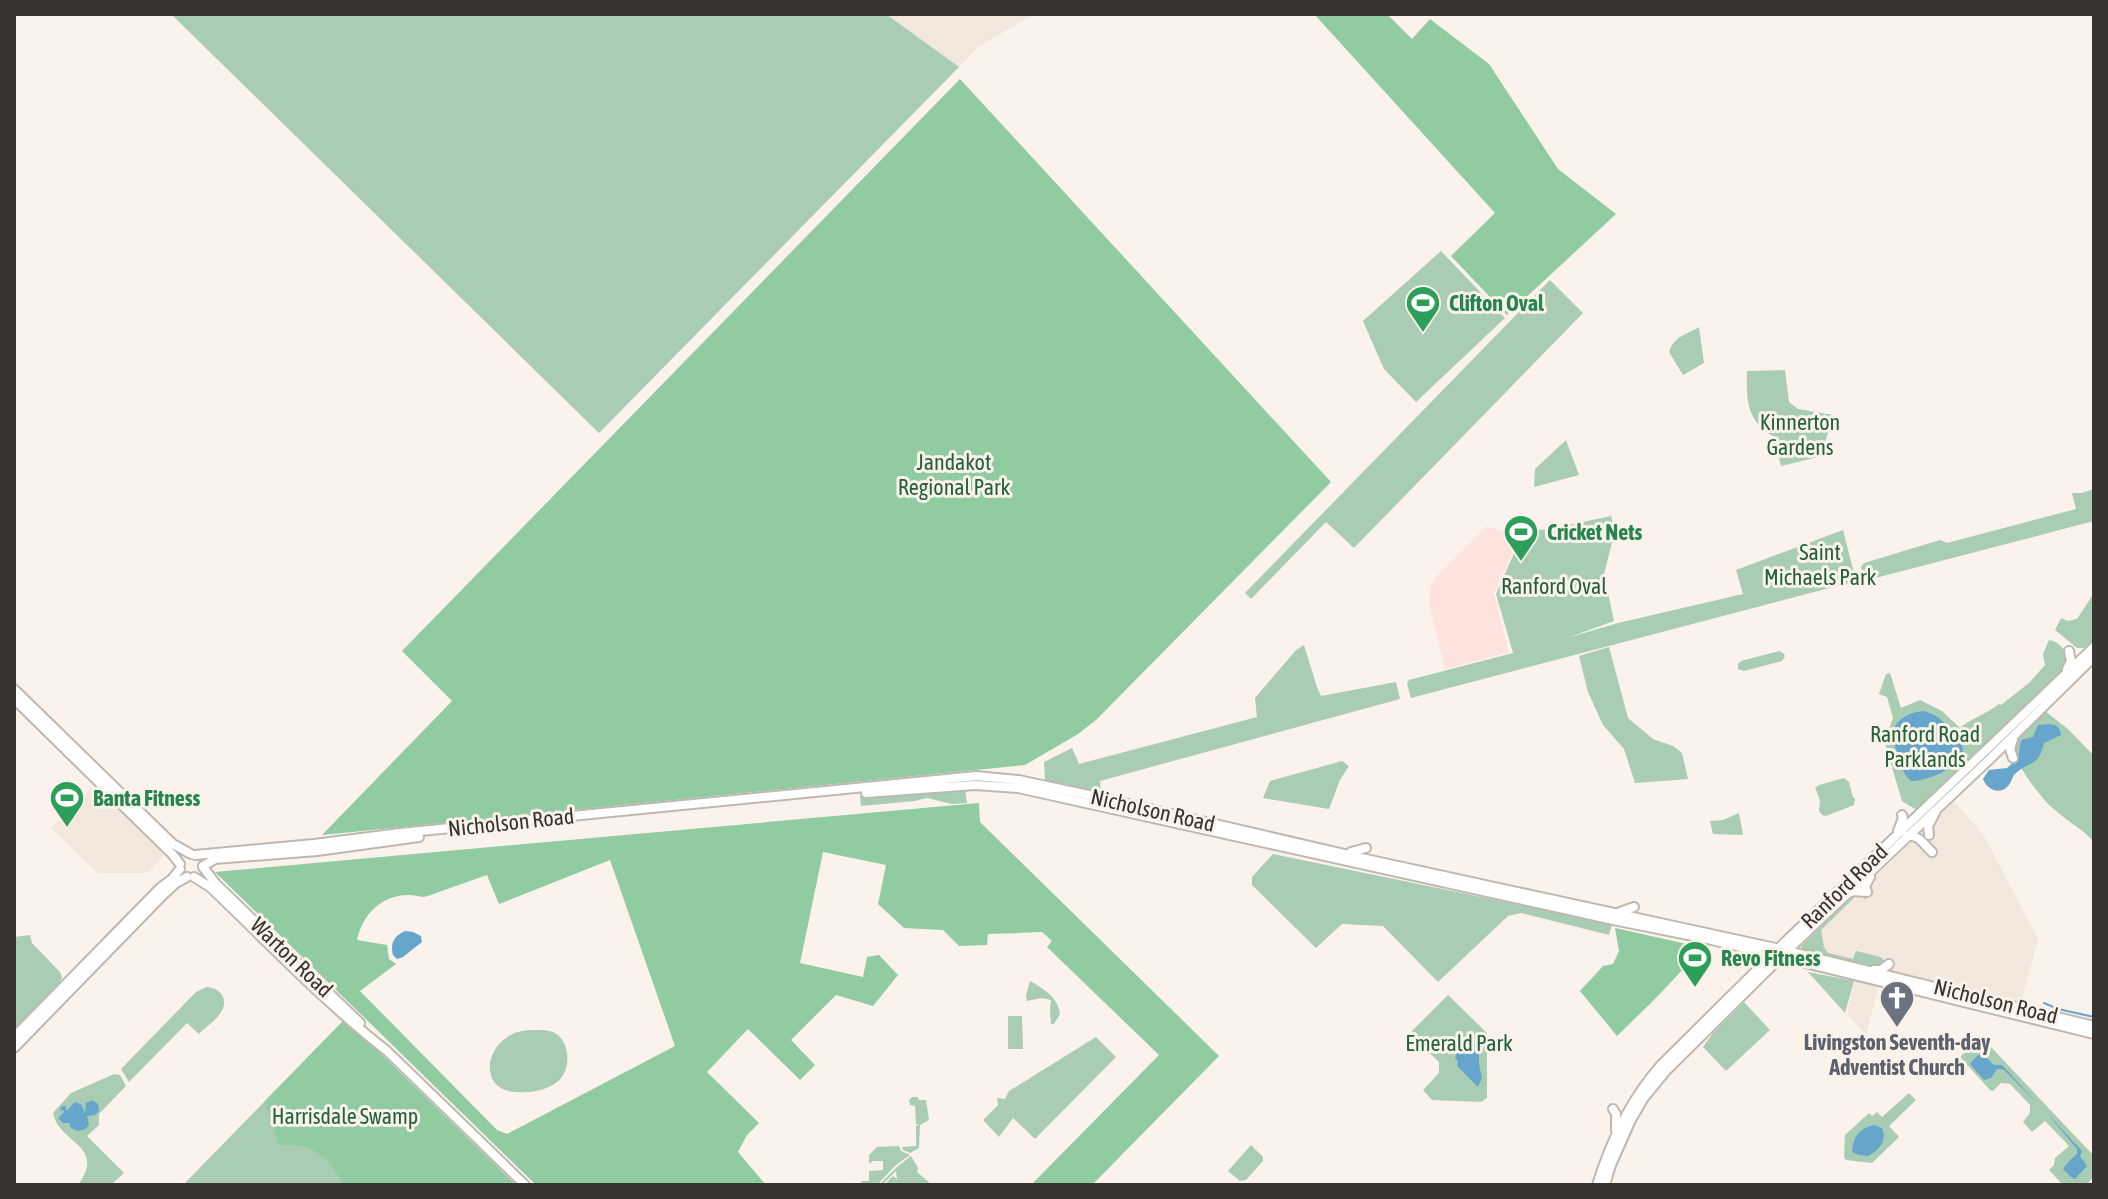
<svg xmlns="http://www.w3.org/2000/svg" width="2108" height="1199" font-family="'Asap Condensed',sans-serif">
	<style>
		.built { fill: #f3e6da }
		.education { fill: #fde3dc }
		.green { fill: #a8cdb2 }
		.forest { fill: #90cba1; fill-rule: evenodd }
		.water { fill: #67a6cc }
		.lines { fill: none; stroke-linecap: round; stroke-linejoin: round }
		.stream { stroke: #67a6cc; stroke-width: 2 }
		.primary-casing { stroke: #bfb8b1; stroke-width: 12 }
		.primary { stroke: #fff; stroke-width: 8 }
		.labels { text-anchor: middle; stroke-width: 6; stroke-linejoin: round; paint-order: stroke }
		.leisure-label { font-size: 22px; font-weight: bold; fill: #27864d; stroke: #faf2eb; text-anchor: start }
		.park-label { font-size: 22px; fill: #21623a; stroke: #faf2eb }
		.street-label { font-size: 22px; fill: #373431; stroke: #faf2eb }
		.worship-label { font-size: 22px; font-weight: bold; fill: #5b616d; stroke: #faf2eb }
	</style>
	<rect width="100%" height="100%" fill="#faf2eb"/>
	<path class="built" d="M886,14H1034L978,47L959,67Z
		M91,788H97L164,855L147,873H98L51,828Z
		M1954,801L1984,836L2038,939L2021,1002L1797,949L1913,841H1918L1931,831L1934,823Z
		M1855,980L1879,986L1866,1035L1847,1014Z"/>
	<path class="education" d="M1487,526L1501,531L1520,534L1494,594L1509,652L1445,669L1429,603L1431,586L1437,576Z"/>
	<path class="green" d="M171,14H886L959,67L599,433Z
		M1441,251L1505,318L1416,402L1384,369L1363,321Z
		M1550,280L1583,313L1354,548L1326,522L1251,599L1245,593Z
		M1699,327L1704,363L1683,375L1669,352C1674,336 1686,335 1699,327Z
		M1785,370L1789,402L1798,409L1833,415C1828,427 1826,449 1818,457L1781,466L1774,437C1747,421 1746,401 1747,371Z
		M1566,440L1579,475L1534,487L1535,469Z
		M2094,489V521L1864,581L1861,567L1864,563L1940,540L1947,543L2076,509L2072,493H2082Z
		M1611,516L1615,531L1604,574L1614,621L1567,638L1618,623L1743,594L1736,570L1843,530L1856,581L1411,698L1407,684L1409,680L1513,653L1496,594L1524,531L1550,529Z
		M2094,593V640L2087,648H2077L2055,630L2061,618L2068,621L2077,619Z
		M2049,640C2058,641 2065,650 2069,657L2065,669L1948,783L1918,808L1915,809L1902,801L1884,740L1886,738L1893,718L1887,697L1879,694L1886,674L1890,673L1901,708L1920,700L1942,711L1960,728C1971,718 1987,714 1999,704L2001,705L2029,683L2045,665L2043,654Z
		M1304,645L1317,687L1321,696L1396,682L1400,699L1100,781L1101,793L1045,782L1044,762L1072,748L1079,764L1257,717L1255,698L1296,650Z
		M1609,647L1628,718L1653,739L1673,746L1682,753L1688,779L1635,783L1624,749L1603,725L1588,692L1579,656Z
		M1779,651L1783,653L1785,656L1782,661L1744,671L1738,669V664L1741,661Z
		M2045,711L2069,730L2094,756V842C2083,829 2068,822 2055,810C2039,797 2024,773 2013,755L2015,740Z
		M1342,761L1349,766L1340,780L1329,809L1263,798L1270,781Z
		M1844,778L1849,782L1853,797L1855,799L1854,805L1826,816L1822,815L1819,811L1820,800L1815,788L1819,785Z
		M965,789L967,803L952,804L927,798L915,801L861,806L860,796Z
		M1739,813L1743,835L1713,834L1710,821L1723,820Z
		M1273,854L1612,924L1609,935L1521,913L1508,916L1438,982L1383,926L1342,924L1316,948L1252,885V877Z
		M1857,892L1864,895L1866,900L1858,894L1821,930L1824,947L1828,953L1853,959L1856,951L1881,957L1884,961L1880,968C1869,965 1809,956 1804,951C1802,950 1802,948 1801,946Z
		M30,935L32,943L60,972L62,978L55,991L14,1035V937Z
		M1808,972L1854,981L1845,1013Z
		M1030,981C1044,989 1058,997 1060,1014L1054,1024H1051L1050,1009L1051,1000L1042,998L1027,1001L1026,995Z
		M207,987C214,988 220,990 223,997C229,1013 208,1024 199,1034L187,1023L129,1082L121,1069L196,992Z
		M1448,995L1487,1033V1098L1481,1102L1432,1100L1423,1090L1439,1073V1062L1413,1037L1412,1031Z
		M1744,1002L1770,1030L1726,1071L1703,1047L1713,1033Z
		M1008,1016H1022L1023,1049H1008Z
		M345,1019L516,1185H183Z
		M536,1030C544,1030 553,1030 559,1036C571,1048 570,1072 557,1082C546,1091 529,1093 515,1092C483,1090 483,1054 506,1038C515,1031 525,1030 536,1030Z
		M1096,1037L1116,1057L1035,1139L1013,1118L999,1137L983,1120L998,1105L997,1098L1005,1099L1009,1091Z
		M1978,1039H1982L1990,1046L2094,1156V1177L2086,1185H2063L2049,1170L2054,1165L2055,1158L2069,1146L2045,1121L2032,1132L2023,1122L2030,1113V1105L2010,1084L2001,1083L1993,1091L1990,1090L1960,1057Z
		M114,1074L120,1075L126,1086L99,1114V1125L87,1136L124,1173L111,1185H78C107,1145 59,1144 53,1113L71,1093Z
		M1909,1093L1916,1100L1889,1126L1899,1137L1872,1163L1846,1160L1844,1157L1845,1135L1869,1113L1872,1116L1877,1112L1882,1117Z
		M912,1097H918L919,1100H926L929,1120L920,1125L919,1148L910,1153L903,1150L902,1147L916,1146V1126L919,1125L916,1124L915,1106L910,1105L909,1100Z
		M1251,1145L1263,1157V1161L1246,1180L1240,1181L1228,1171Z
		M899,1146L901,1151L910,1155L896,1165L877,1185L862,1184L861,1181H869V1171L883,1170V1161H873L869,1164V1155L877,1147Z
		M911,1156L918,1168L917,1172L932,1185H884L893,1176L897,1179L896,1171L882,1185H879L897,1167Z"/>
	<path class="forest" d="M1314,14H1387L1412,39L1430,19L1489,64L1558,169L1616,214L1507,315L1451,256L1495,213Z
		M960,79L1331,482L1096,720L1078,734L1025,765L322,835L452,701L402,651Z
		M979,803L980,822L1219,1056L1092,1185H1031L1159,1055L1047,947L1052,941L1042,932L988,934L987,945L959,946L943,930L904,928L878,904L886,865L823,852L800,963L863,977L867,957L879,955L898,975L873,1006L836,995L791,1040L815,1065L800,1080L748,1029L707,1072L759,1123L747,1135L738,1152L766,1185H536L215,872ZM610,860L675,1046L507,1134L497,1130L360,991L396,964L389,959L387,945L357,940C363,914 381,895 409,895C416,895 421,898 428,896C447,889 467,882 487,875L499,904Z
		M1615,928L1696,946L1700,951L1656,998L1617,1036L1580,991L1603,966L1613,964L1619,951Z
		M345,1019L516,1185H344C329,1157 311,1141 278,1145L273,1122L266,1108L265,1101Z"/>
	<path class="water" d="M1924,711C1927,712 1933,714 1936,716C1943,720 1963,743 1963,750C1963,768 1926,781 1911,781C1904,775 1901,767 1899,758C1897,752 1894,745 1893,738C1891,721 1909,712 1924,711Z
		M2050,724C2057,725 2060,727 2061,735L2044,743C2038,769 2028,760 2014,775C2012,778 2011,783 2008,786C1999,796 1987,789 1983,779L1989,770L2007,768L2018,758L2021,740L2033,737L2038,725Z
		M405,931L413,932L421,936L422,942L403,957L397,959L393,955C390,943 394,936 405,931Z
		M1469,1042L1479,1045V1064L1482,1078L1478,1087L1457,1066L1458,1061L1455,1058L1457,1052Z
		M1980,1054L1986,1057L1994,1065H2002L2037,1103L2003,1069H1997L1991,1078L1984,1080L1970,1064L1976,1057Z
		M92,1100L98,1104L99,1111L95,1115L87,1116L89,1124L86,1129L78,1131L71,1128L69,1123H63L58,1118L64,1112L63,1110L60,1111L61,1107L66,1106V1111L75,1102L81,1104L85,1113L86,1103Z
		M2047,1113L2082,1151L2080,1156L2087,1166L2075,1179L2071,1177L2063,1169L2071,1159L2077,1154V1149Z
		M1874,1125L1882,1128C1888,1140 1879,1150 1868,1156L1859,1155L1852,1152C1853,1138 1859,1128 1874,1125Z"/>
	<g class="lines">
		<path class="stream" d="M2044,1003L2058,1009L2094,1017"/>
		<defs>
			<path id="primary" d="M2067,669L2071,661L2069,651
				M14,689L173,844L191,854
				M14,699L172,854L180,864
				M2013,758L2010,749L2013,739
				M866,793L975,785L1018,788L1618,921L1708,939L2094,1034
				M1898,831L1903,818L1902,815
				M1929,835L1928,826L1935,813
				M1907,836C1919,834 1924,845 1932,852
				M1351,852L1366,848
				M195,855L314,844L400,833L976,776L1019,780L1107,799L1366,859L1771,947L2094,1026
				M203,866L215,859L317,851L419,837
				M203,867L216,884L360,1023
				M194,877L210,887C268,942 323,1001 387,1051L525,1185
				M1849,893L1853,891L1867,892L1865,886L1870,877
				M1620,912L1634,907
				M1874,970H1881L1889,964
				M14,1037L160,888L172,879L180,869
				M14,1048L164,894L176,883L187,877
				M1613,1109L1616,1114V1131
				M1597,1185C1611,1140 1630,1100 1661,1065L1787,940L2094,647
				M1605,1185L1611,1165L1631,1120L1643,1099L1666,1071L1793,945L1991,758L2094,657"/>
		</defs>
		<use href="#primary" class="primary-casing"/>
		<use href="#primary" class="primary"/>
	</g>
	<defs>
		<symbol id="stadium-pin" viewBox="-11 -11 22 30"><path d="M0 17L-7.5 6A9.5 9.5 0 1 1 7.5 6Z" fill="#2e9e5b" stroke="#faf2eb"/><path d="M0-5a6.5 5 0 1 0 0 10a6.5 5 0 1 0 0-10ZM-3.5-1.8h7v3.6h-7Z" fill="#fff"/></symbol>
		<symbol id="church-pin" viewBox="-11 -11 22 30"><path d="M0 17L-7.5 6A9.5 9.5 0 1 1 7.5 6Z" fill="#6b7280" stroke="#faf2eb"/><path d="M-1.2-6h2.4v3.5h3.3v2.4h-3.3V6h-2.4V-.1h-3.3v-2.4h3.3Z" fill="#fff"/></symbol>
	</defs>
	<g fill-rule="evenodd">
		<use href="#stadium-pin" x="1403" y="283" width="40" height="54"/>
		<use href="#stadium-pin" x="1501" y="512" width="40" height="54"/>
		<use href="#stadium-pin" x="47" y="778" width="40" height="54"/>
		<use href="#stadium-pin" x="1675" y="938" width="40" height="54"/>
		<use href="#church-pin" x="1877" y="978" width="40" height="54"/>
	</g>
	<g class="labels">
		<g class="leisure-label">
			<text x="1449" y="311">Clifton Oval</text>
			<text x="1547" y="540">Cricket Nets</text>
			<text x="93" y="806">Banta Fitness</text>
			<text x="1721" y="966">Revo Fitness</text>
		</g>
		<g class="park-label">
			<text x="1800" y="430">Kinnerton<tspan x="1800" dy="25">Gardens</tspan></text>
			<text x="954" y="470">Jandakot<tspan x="954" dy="25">Regional Park</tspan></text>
			<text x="1820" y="560">Saint<tspan x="1820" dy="25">Michaels Park</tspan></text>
			<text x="1554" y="594">Ranford Oval</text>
			<text x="1925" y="742">Ranford Road<tspan x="1925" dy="25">Parklands</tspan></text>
			<text x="1459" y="1051">Emerald Park</text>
			<text x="345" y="1124">Harrisdale Swamp</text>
		</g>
		<g class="street-label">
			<text transform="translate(1153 810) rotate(13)" y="8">Nicholson Road</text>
			<text transform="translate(511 822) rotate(-6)" y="8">Nicholson Road</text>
			<text transform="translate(1844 886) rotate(-44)" y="8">Ranford Road</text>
			<text transform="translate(292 957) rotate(44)" y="8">Warton Road</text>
			<text transform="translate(1996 1001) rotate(14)" y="8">Nicholson Road</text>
		</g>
		<g class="worship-label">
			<text x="1897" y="1050">Livingston Seventh-day<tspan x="1897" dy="25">Adventist Church</tspan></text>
		</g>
	</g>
	<rect width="2108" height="1199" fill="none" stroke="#373431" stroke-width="32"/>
</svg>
